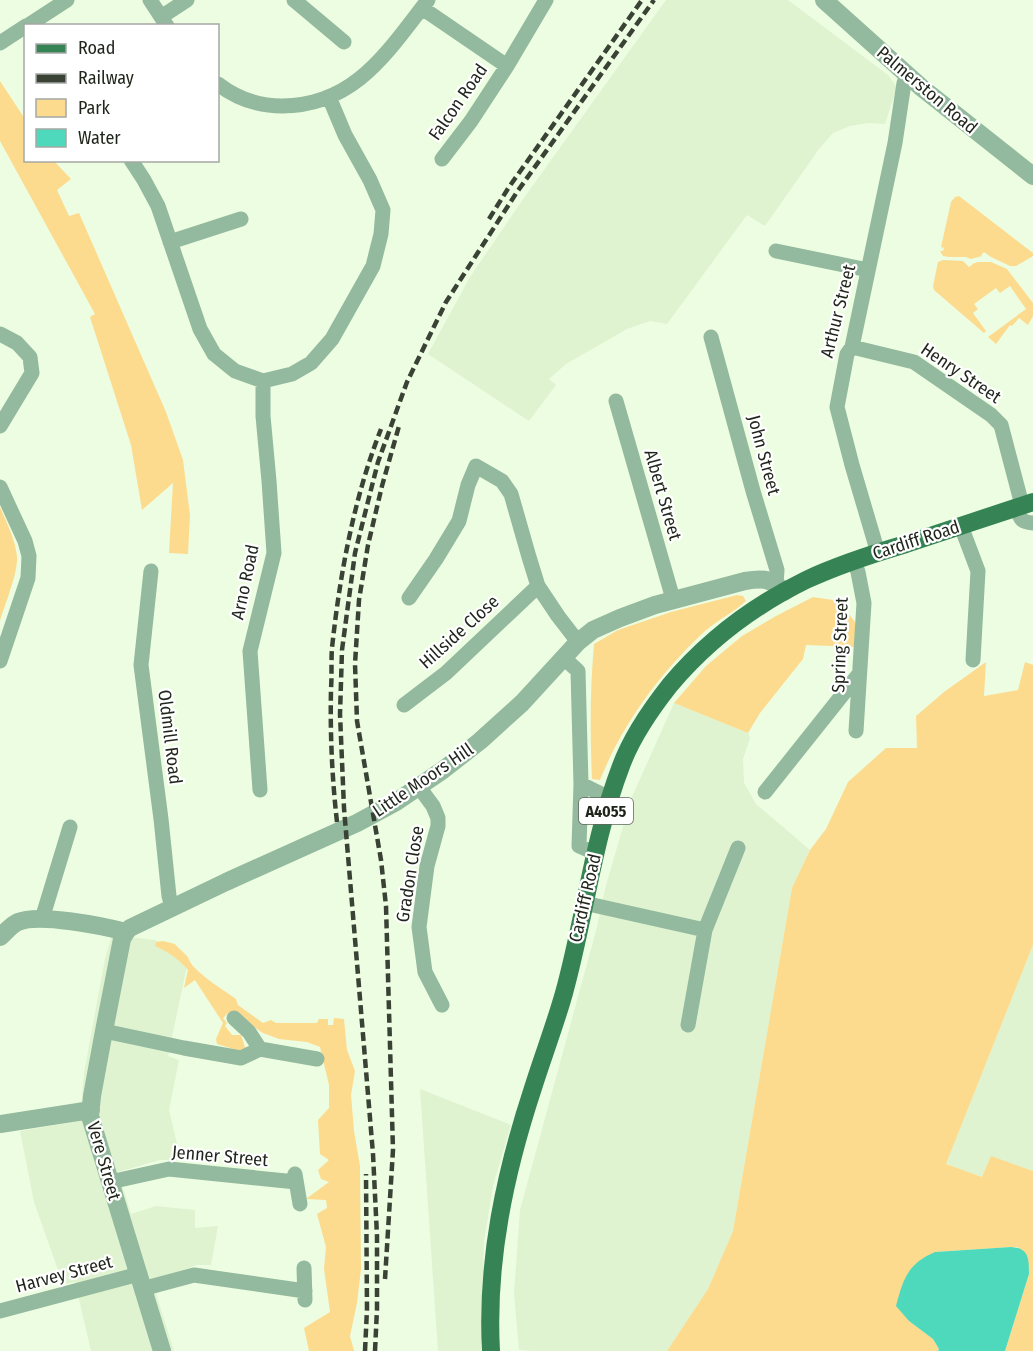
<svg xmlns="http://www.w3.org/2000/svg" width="1033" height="1351" font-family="'Fira Sans Condensed',sans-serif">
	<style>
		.built { fill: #dff3d0 }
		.green { fill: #fcdb8e }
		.water { fill: #4ed9bc }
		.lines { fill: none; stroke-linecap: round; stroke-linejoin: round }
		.minor { stroke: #93b99e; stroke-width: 15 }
		.tertiary { stroke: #93b99e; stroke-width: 18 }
		.primary { stroke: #368455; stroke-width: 18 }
		.rail { stroke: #3a4135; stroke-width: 4.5; stroke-dasharray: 9 4.5; stroke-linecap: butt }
		.labels { text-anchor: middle; stroke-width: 4.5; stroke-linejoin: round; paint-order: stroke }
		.shield { fill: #fff; stroke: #62665f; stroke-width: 1.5 }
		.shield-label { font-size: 16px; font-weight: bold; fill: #1f251b }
		.street-label { font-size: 18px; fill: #1f251b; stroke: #fff }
	</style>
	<rect width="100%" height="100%" fill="#edfde1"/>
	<path class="built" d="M666,0H788L888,75L897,87L885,124L868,123L850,126L833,133L819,149L765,226L747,215L667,324L650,321L627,329L566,364L549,379L556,385L529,421L428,354L470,277L526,195Z
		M674,703L748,733L750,738L743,759L744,783L756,804L810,850L792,888L733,1231L708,1289L667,1351H533L519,1350L514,1294L520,1210L597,927L605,889L631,799Z
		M112,935L155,940L183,956L187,966L168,1056L179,1060L169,1110L181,1160H160L118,1172L131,1214L156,1206L195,1210V1228L218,1226L211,1265H197L152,1281L174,1351H91L75,1282L63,1284L34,1202L20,1131L80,1121L84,1073L105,959Z
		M1033,945V1171L991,1157L982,1177L946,1164Z
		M420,1089L511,1125L493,1186L484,1242L481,1351H438Z"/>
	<path class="green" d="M0,81L25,119L26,160L54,161L71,179L57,190L69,216L79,213L166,412L183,460L190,515L188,554L169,553L173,483L142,510L131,445L90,317L95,314L0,141Z
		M959,196L1033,253V256L1016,266H1010L991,257L984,252L981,255L982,256L971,259L966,257H949L943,256L940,251H943L944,248L941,247L951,202L955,197Z
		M943,260L963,261L969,267L972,265V264L978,262H991L1007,269L1033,303V316L1028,325L1019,318L1012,326L1010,325L996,344L988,337L1026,309L1010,286L1000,293L996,288L974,304L978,309L973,313L986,331L984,333L934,290L933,286L938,262Z
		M0,507C6,521 16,541 17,557C18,573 5,604 0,621Z
		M737,595L743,596L746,601C734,612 718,620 705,631C660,673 623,723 600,780L592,779C590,734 590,689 594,644L618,630L671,612Z
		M813,597L833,600L845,609L855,622L856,647L806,645L803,659L760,713L748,733L674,703L706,666L742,636L776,616Z
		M986,662L984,696L1018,690L1025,662L1033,665V945L946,1164L982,1177L991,1156L1033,1171V1351H1005L1029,1274L1018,1247H1011L935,1252L909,1321L933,1339L939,1349L938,1351H667L708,1289L733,1231L792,888L810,850L826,829L848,782L886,748H917L916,716L944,692Z
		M163,941L175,944C178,948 181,950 185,954C189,957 189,962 193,966C205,979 222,989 236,999L238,1005L263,1023L271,1020L276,1023H317L319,1019H328V1025H333L334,1018L344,1019L347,1050L355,1071L351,1095L354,1131L360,1166L361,1269L357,1303L350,1336L354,1351H309L304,1328L330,1312L324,1269L326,1247L317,1214L327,1208L326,1200L306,1199L329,1182L321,1179L318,1170L329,1160L320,1154L318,1120L329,1108V1085L320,1047L307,1042L279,1039L263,1033L238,1016L232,1017L228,1013L223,1018L227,1023L225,1026L232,1035H241L246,1050L243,1052L217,1044L216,1039L223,1023L195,980L184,988L188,970C178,958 168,952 155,946L156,942Z"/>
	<path class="water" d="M1011,1247C1029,1248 1029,1259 1029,1274L1005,1351H938L939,1349L933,1339L909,1321L896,1306C903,1280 907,1264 935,1252Z"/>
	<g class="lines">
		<path class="minor" d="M150,0L167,26
			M294,0L344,42
			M422,8L507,66
			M161,17L187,0
			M27,26L67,0
			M0,43L26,26
			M218,84C236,98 259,106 282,106C355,106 388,51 428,0
			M442,159L471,121L507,66L546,0
			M131,160L144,180L158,206L200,329L214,354L235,371L263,381L292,374L311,363L332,339L373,266L381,234L383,210L370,180L345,135L329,97
			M170,242L241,219
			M776,251L868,270
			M0,334L17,343L30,357L32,373L0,426
			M711,337L753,491L777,570L776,584
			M852,347L914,362L991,415L1001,425L1022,505
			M616,401L673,599
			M0,487L25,541L29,556L28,578L0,661
			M1016,507C1021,519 1020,522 1033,523
			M961,526L978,571L973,660
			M878,553L852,465L837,407L847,354L852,347L895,143L904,83L908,77
			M854,561L858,572L864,603L856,731
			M151,571L141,665L161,819L169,896L172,907
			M409,598L436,559L459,521L468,485L476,466L502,481L511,494L529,557L538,586L558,616L578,642
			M564,658L578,671L581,784L609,798
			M404,705L446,673L538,586
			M581,784L579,846L595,853
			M419,787L433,806L438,818V826L427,866L419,927L425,972L442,1005
			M260,790L250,651L274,553L269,481L263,416V381
			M765,792L859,674
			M584,903L705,930
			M42,919L70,827
			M234,1018L249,1032L260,1049L317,1059
			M688,1025L705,930L738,848
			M104,1031L184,1048L241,1058L260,1049
			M295,1174L300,1204
			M110,1182L169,1169L296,1182
			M304,1268L305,1300
			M142,1289L194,1275L305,1291
			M0,1311L139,1274"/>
		<path class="tertiary" d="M824,0L922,88L1033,176
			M126,932L122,939L104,1031L92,1096L90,1116L162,1351
			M0,937C6,932 11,925 18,922C39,913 103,926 126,932L130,928L226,882L357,823L396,802L443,770L480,741L522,703L578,642L593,630L620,618L655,605L745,581C763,578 771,578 784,592
			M0,1124L91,1110"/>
		<path class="primary" d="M491,1351C486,1261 505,1173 533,1088C543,1056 555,1025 564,993C585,917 593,839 621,766C632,736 651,709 670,685C707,641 755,605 806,580C838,565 872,554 906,544C948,530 991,516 1033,502"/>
		<path class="rail" d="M489,219L509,187L642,0
			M337,822C332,778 330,733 331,689C332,675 331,661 332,648C340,573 354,498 381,429
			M385,1279L393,1150L386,906L381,860L357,721L355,664L359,600L368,545L382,486L399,426
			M365,1351L367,1309L366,1174
			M375,1351L377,1309V1236L373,1154L344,808L340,714L342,650L355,553L378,462L407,382L446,302L517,192L654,0"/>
	</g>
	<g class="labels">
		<rect class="shield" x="579" y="798" width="54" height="26" rx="4.5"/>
		<g class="shield-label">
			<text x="606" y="817">A4055</text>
		</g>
		<g class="street-label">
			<text transform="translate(927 90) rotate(40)" y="6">Palmerston Road</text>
			<text transform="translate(458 102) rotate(-55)" y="6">Falcon Road</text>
			<text transform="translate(838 311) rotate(-76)" y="6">Arthur Street</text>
			<text transform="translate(961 373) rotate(34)" y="6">Henry Street</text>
			<text transform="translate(764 455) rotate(75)" y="6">John Street</text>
			<text transform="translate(663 495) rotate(74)" y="6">Albert Street</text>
			<text transform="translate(916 540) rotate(-18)" y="6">Cardiff Road</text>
			<text transform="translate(245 582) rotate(-78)" y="6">Arno Road</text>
			<text transform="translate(459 632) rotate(-42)" y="6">Hillside Close</text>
			<text transform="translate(840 645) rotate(-88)" y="6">Spring Street</text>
			<text transform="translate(170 737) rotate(83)" y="6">Oldmill Road</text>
			<text transform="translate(423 780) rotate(-34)" y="6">Little Moors Hill</text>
			<text transform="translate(410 874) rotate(-81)" y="6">Gradon Close</text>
			<text transform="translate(585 898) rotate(-77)" y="6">Cardiff Road</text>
			<text transform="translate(220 1156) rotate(5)" y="6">Jenner Street</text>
			<text transform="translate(104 1161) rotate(74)" y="6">Vere Street</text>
			<text transform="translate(64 1274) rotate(-15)" y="6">Harvey Street</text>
		</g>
	</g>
	<rect x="24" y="24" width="195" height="138" fill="#ffffff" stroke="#a5a8a4" stroke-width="1.5"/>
	<rect x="36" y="44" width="30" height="9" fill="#368455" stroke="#a5a8a4" stroke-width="1.5"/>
	<text x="78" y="54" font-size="18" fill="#1f251b">Road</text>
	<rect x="36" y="74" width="30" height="9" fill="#3a4135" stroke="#a5a8a4" stroke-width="1.5"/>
	<text x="78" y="84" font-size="18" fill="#1f251b">Railway</text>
	<rect x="36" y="99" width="30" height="18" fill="#fcdb8e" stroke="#a5a8a4" stroke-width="1.5"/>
	<text x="78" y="114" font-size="18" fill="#1f251b">Park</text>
	<rect x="36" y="129" width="30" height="18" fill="#4ed9bc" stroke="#a5a8a4" stroke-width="1.5"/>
	<text x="78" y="144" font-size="18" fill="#1f251b">Water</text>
</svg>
